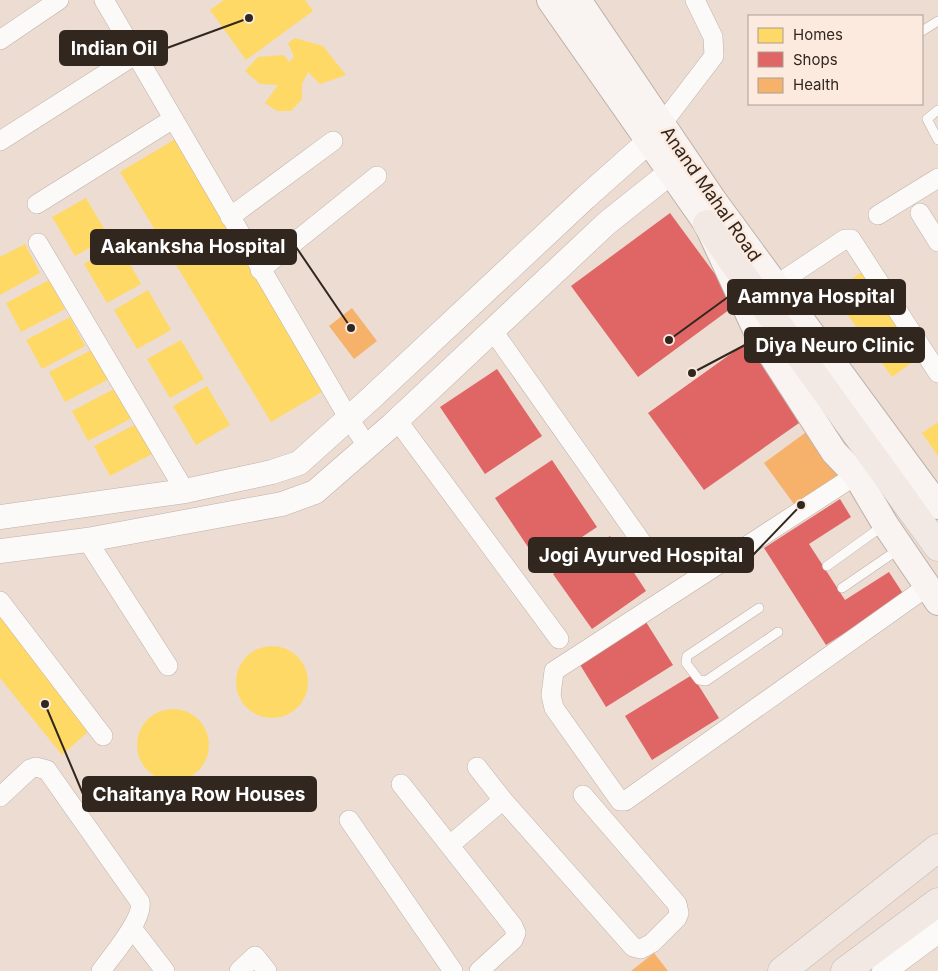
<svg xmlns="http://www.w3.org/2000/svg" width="938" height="971" font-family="Inter,sans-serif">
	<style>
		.homes { fill: #ffd966 }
		.shops { fill: #e06666 }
		.health { fill: #f6b26b }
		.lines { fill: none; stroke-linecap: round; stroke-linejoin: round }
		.service-casing { stroke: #bdb1a9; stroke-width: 10 }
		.minor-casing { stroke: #bdb1a9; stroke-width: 20 }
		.tertiary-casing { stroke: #bdb1a9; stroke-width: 25 }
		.secondary-casing { stroke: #bdb1a9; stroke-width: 28 }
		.trunk-casing { stroke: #c3bbb6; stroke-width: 29 }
		.service { stroke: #fcfaf8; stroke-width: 9 }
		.minor { stroke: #fcfaf8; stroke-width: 19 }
		.tertiary { stroke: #fcfaf8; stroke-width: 24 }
		.secondary { stroke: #f9f4f1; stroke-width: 26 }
		.trunk { stroke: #f2e8e4; stroke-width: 28 }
		.labels { text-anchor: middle; stroke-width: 5; stroke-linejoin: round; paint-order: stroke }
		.street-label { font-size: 18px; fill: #31271f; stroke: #fceade }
		.leader { fill: none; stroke: #31271f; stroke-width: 2 }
		.callout-dot { fill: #31271f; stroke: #fceade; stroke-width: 2 }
		.callout { fill: #31271f; stroke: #31271f; stroke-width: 2 }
		.callout-label { font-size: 19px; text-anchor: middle; font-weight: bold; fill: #fff }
	</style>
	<rect width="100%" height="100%" fill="#ecdcd2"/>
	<path class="homes" d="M224,0H305L313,11L246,60L210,10Z
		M295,38L323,46L346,75L320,84L308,72L302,84V99L291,111H277L265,103L278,85L260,84L245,71L258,57L284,55L289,62L294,57L288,43Z
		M177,138L327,389L271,422L120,172Z
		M86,198L109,237L75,256L52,217Z
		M25,244L40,273L0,295V257Z
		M119,244L141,284L107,303L84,264Z
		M863,271L922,355L892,377L832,293Z
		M49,280L65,309L21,332L6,303Z
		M148,290L171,330L137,349L114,310Z
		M70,317L85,346L42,369L26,340Z
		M181,340L204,379L170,398L147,359Z
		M93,349L109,379L65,402L49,372Z
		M207,386L230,425L196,445L173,406Z
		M116,388L132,418L88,441L72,411Z
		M938,422V456L922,433Z
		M138,423L154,453L110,476L94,446Z
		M0,613L90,730L62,755L0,678Z
		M236 682a36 36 0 1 1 72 0a36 36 0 1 1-72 0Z
		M137 745a36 36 0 1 1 72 0a36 36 0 1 1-72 0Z"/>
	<path class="shops" d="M670,213L737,304L638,377L571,286Z
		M753,338L809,416L704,490L648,413Z
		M497,369L542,436L485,474L440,407Z
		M552,460L597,527L540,565L495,498Z
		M840,499L851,517L809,544L845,600L889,572L904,595L826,645L764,548Z
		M610,536L646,591L592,629L553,574Z
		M646,622L673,665L606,707L579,663Z
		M692,675L719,718L652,760L625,716Z"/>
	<path class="health" d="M352,308L377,341L354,359L329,326Z
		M809,430L844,478L799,511L764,463Z
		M654,953L668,971H631Z"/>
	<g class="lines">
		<defs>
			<path id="service" d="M922,31L938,21
				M938,110L927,119L938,140
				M827,566L884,525
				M842,588L899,549
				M759,608L687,656L686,663L699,680L706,681L778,632"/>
			<path id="minor" d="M104,0L349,419L368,447
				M0,40L59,0
				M662,124L714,56L713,37L695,0
				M0,141L135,55
				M37,204L173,119
				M920,213L938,242
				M878,215L938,178
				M230,217L333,141
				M38,243L185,491
				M260,270L377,176
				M776,285L845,239H851L938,373
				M493,331L655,561
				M397,420L559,639
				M856,475L554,671L551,695L554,708L620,801H625L928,586
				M87,540L168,666
				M0,601L103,736
				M477,767L503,800L633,947L641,949L652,943L677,918L679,913L677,904L583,795
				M401,784L513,926L516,933L513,940L479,971
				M0,797L30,769L36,767L47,770L140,902C144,919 111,957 101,971
				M349,820L453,971
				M450,845L503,800
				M132,928L165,971
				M239,971L255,956L267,971"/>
			<path id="tertiary" d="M0,517L185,491L272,472L299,463L369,400L585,198L649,141
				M0,551L87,540L282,504L315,492L392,425L607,223L671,172
				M884,971L938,931"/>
			<path id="secondary" d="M550,0L707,224L758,334L834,452L856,475L885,524L938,602
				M578,0L714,201L938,506"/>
			<path id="trunk" d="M707,224L757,296L938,547
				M782,971L938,848
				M845,971L938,902"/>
		</defs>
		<use href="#service" class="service-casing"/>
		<use href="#minor" class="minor-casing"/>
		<use href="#tertiary" class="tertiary-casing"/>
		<use href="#secondary" class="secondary-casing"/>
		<use href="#trunk" class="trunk-casing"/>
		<use href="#service" class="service"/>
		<use href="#minor" class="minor"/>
		<use href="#tertiary" class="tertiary"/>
		<use href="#secondary" class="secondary"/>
		<use href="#trunk" class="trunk"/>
	</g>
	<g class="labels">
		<g class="street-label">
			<text transform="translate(711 194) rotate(55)" y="6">Anand Mahal Road</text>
		</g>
	</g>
	<path class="leader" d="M249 18L167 48M351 328L296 247M669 340L728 297M692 373L745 345M801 505L753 555M45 704L83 794"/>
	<g class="callout-dot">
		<circle cx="249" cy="18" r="5"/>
		<circle cx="351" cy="328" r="5"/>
		<circle cx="669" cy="340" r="5"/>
		<circle cx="692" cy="373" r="5"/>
		<circle cx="801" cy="505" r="5"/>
		<circle cx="45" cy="704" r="5"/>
	</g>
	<g class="callout">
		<rect x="60" y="31" width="107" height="34" rx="5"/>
		<rect x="91" y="230" width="205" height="34" rx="5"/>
		<rect x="728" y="280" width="177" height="34" rx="5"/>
		<rect x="745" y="328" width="179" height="34" rx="5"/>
		<rect x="529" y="538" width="224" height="34" rx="5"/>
		<rect x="83" y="777" width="233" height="34" rx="5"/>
	</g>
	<g class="callout-label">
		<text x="114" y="55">Indian Oil</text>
		<text x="193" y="253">Aakanksha Hospital</text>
		<text x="816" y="303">Aamnya Hospital</text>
		<text x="835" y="352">Diya Neuro Clinic</text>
		<text x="641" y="562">Jogi Ayurved Hospital</text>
		<text x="199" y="801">Chaitanya Row Houses</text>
	</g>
	<rect x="748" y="15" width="175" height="90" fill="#fceade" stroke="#ab9c92"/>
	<rect x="758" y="28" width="25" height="15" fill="#ffd966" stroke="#ab9c92"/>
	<text x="793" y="40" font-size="15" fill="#31271f">Homes</text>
	<rect x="758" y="52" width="25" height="15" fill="#e06666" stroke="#ab9c92"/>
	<text x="793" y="65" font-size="15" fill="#31271f">Shops</text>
	<rect x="758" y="78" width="25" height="15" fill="#f6b26b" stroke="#ab9c92"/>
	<text x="793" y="90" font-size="15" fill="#31271f">Health</text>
</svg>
